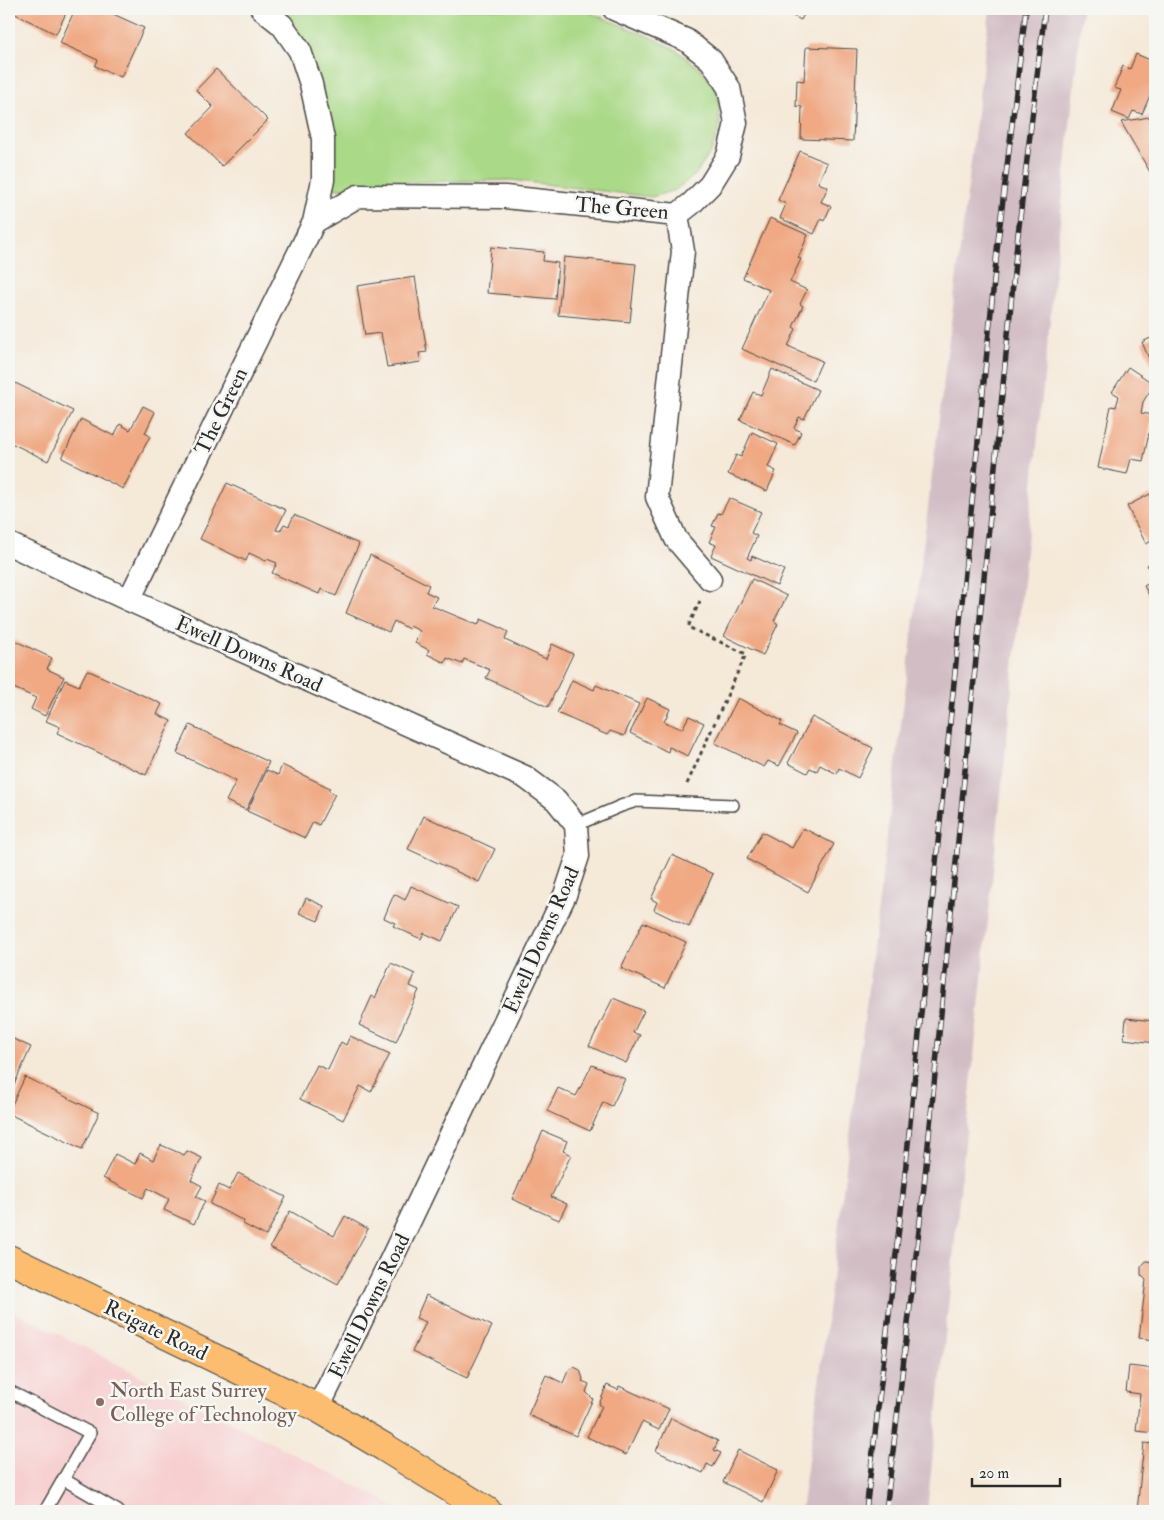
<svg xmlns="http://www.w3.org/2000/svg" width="1164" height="1520" font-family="'IM FELL Double Pica',serif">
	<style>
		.built { fill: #f7cfd0 }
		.industrial { fill: #d2bdc5 }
		.green { fill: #aad987; stroke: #6a8259 }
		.building { fill: #f0a983 }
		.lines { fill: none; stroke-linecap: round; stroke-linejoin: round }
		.service-casing { stroke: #494845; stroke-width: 14 }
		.minor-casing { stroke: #494845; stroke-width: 25 }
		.trunk-casing { stroke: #494845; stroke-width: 30 }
		.path { stroke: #494845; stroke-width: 3; stroke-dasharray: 4 4; stroke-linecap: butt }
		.service { stroke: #fff; stroke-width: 11 }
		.minor { stroke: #fff; stroke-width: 22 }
		.trunk { stroke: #fcbd6f; stroke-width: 28 }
		.rail-casing { stroke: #2b2b2b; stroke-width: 5.5 }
		.rail { stroke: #f6f6f2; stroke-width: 4; stroke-dasharray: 11; stroke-linecap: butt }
		.education-dot { fill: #8d6e63; stroke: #f6f6f2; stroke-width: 2 }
		.labels { text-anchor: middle; stroke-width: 5; stroke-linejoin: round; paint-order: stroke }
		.street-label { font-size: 21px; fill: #2b2b2b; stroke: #f6f6f2 }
		.education-label { font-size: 21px; fill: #785e54; stroke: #f6f6f2; text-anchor: start }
	</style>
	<rect width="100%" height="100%" fill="#f6f6f2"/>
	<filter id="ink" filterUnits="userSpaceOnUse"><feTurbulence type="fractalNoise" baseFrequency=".02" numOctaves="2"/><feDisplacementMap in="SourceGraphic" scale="10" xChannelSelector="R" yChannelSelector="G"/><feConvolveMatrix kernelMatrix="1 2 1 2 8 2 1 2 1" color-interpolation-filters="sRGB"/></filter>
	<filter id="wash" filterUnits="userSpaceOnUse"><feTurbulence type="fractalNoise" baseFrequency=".0096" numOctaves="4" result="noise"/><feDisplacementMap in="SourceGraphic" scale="20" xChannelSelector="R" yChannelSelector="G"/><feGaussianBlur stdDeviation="1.12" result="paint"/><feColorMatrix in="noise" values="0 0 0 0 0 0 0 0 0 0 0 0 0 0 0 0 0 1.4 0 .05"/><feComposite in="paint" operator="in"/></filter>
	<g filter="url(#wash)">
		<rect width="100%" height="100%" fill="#f5e9d8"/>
		<path class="built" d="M9,1309L374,1495L399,1511H9Z"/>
		<path class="industrial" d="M990,9H1082L927,1511H801L819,1383Z"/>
		<path class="green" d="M277,9H581L648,36L675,49L702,70L718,95L720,125L711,152L695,175L675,190L652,197L511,180L420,182L332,189V139Z"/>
		<g id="blocks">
			<path class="building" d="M9,9H68L56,34L9,11Z
				M75,9H102L144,28L121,77L95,66L98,60L60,43Z
				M779,9H807L801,20Z
				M806,47L857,49L853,141L801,139L802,107L796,106L797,80L804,81Z
				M1136,54L1155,62V86H1154L1142,114L1133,111L1129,119L1112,112L1121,90L1114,88L1123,66L1130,69Z
				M216,69L268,120L222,166L188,133L213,107L196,90Z
				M1155,116V169L1150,172L1121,122Z
				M800,151L827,163L818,183L828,187L821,202L831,206L824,221L821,219L814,234L780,218L786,204L778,200Z
				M770,218L808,235L798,258L801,259L790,282L807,290L800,304L803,306L793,327L796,329L788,346L822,361L813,381L742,349L769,290L743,278Z
				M491,247L544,252L543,261L558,263L555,299L487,293Z
				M564,257L636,264L630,322L558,315Z
				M415,277L427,352L419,353L421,362L387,367L381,333L365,335L357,286Z
				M1155,336V364L1152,366L1142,342Z
				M1128,367L1154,384L1143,402L1141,413L1153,415L1143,461L1131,459L1127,474L1098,468L1111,406L1116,407L1119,396L1112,392Z
				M772,369L818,390L804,419L799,417L794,428L801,432L795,445L740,420L753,392L761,395Z
				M9,380L73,411L48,461L9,442Z
				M143,406L155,412L145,433L150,436L123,489L62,458L81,419L114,436L120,424L130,430Z
				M752,432L778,444L768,467L776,471L767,491L728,474L736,455L741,457Z
				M227,483L286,510L276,530L280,531L284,524L289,526L294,515L359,544L336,596L321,589L319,594L272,573L277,563L267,559L266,561L249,553L246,561L200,539Z
				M1150,494L1155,504V539L1146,544L1127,506Z
				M729,498L761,512L751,533L757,536L747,558L751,560L752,556L784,570L777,586L711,556L716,545L709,542L716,527L712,526L718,513L721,514Z
				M370,555L429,585L426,592L437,597L432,606L478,625L481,619L499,627L508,632L505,640L546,659L552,644L573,654L548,707L486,678L490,670L481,666L464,659L462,664L447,658L445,663L427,654L429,650L415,643L420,631L410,626L409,629L394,621L389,632L346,613Z
				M1155,560V606L1144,586L1155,580L1147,565Z
				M752,579L787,596L774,621L778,624L763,655L724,636Z
				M9,638L52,658L47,669L64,677L45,716L31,709L36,698L9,686V680L12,673L9,671Z
				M87,670L162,704L157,714L171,721L146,775L57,733L60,727L46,721L65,680L79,686Z
				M572,680L594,690L596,685L639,704L624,736L610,731L607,735L557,713Z
				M647,698L670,709L664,722L682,729L689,716L704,723L688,756L669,747L668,752L630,733Z
				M738,698L782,721L780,725L797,733L779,766L768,761L764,767L715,743Z
				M812,717L873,748L858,778L839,768L837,774L820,765L817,771L810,768L807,773L788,763Z
				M190,725L269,762L246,810L226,801L236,781L177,753Z
				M282,765L330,788L328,790L335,794L319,825L313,822L305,838L247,811L267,770L278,775Z
				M424,816L495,849L479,882L408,849Z
				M803,828L834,844L808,892L747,859L762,832L792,848Z
				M672,855L713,874L689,927L654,910L657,902L651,899Z
				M411,886L458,907L442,941L424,933L421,939L393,926L395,923L384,918L394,894L405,900Z
				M306,898L324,906L318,921L299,913Z
				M643,922L686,942L665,988L621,968Z
				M391,963L415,974L410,986L419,990L396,1042L359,1025L372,996L375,998Z
				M613,998L644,1011L633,1033L640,1035L626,1063L589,1046Z
				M1126,1018L1154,1021L1153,1029H1155V1043L1124,1039Z
				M350,1036L390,1054L371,1092L360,1086L343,1120L300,1099L317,1065L328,1070L341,1042L346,1045Z
				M9,1037L31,1047L9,1096Z
				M592,1065L625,1079L612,1106L603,1102L590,1131L547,1111L558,1088L576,1096Z
				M25,1077L99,1113L82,1149L9,1114V1111Z
				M543,1131L567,1141L563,1151L571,1155L551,1197L567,1204L559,1220L512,1199Z
				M161,1145L184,1155L187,1151L202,1158L191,1180L202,1186L196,1197L205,1201L194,1224L164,1210L169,1199L148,1188L143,1198L103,1178L115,1154L135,1164L140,1153L153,1160Z
				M238,1173L286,1197L266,1236L243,1224L244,1221L210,1204L219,1185L229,1190Z
				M290,1211L334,1236L345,1216L368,1229L338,1284L270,1247Z
				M1146,1261L1155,1262V1340L1139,1338L1146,1280L1141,1275V1267Z
				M426,1295L492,1326L467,1378L412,1352L426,1322L416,1318Z
				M1129,1366L1155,1369V1433L1136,1431L1140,1394L1126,1392Z
				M574,1367L580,1370L583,1379L582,1381L589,1384L586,1392L593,1399L576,1436L528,1415L546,1375L563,1383L568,1371Z
				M607,1385L618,1390L619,1386L669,1409L659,1430L642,1422L626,1455L587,1437L602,1406L599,1404Z
				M671,1418L718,1441L714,1450L721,1453L713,1467L707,1464L703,1473L656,1451Z
				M1144,1443L1155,1444V1511H1137Z
				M738,1450L778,1470L763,1502L723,1482Z"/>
		</g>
	</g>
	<g filter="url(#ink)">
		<use href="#blocks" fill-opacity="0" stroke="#494845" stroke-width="1"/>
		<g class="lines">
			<defs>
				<path id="service" d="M576,825L621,806L636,801L733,805
					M9,1391L90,1433L45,1511
					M63,1479L118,1511"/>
				<path id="minor" d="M677,215L683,251L657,497L676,539L710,579
					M314,222L358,196L505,197L677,215L691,204L710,185L728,156L736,123L729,88L711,60L686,40L614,9
					M9,544L129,600L525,777L556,800L576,825L578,856L565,895L391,1260L318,1408
					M129,600L314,222L323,180V139L311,84L300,51L282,25L262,9"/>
				<path id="trunk" d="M9,1259L318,1408L384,1447L487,1511"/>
			</defs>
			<use href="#service" class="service-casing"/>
			<use href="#minor" class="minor-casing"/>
			<use href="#trunk" class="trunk-casing"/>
			<path class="path" d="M687,784L746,654L688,627L700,601"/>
			<use href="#service" class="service"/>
			<use href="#minor" class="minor"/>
			<use href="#trunk" class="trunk"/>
			<defs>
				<path id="rail" d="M866,1511L903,1194L998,241L1026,9
					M886,1511L923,1196L1017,243L1045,9"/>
			</defs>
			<use href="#rail" class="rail-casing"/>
			<use href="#rail" class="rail"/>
		</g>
	</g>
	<circle class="education-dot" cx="100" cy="1402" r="5"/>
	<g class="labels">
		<g class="street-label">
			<text transform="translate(622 208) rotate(5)" y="7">The Green</text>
			<text transform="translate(221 411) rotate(-64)" y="7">The Green</text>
			<text transform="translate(249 654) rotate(24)" y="7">Ewell Downs Road</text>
			<text transform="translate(541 940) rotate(-66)" y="7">Ewell Downs Road</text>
			<text transform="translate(369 1306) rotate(-64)" y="7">Ewell Downs Road</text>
			<text transform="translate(156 1330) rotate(26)" y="7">Reigate Road</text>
		</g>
		<g class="education-label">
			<text x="110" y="1397">North East Surrey<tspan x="110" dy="24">College of Technology</tspan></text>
		</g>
	</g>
	<rect width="1164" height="1520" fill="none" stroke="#f6f6f2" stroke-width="30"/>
	<path d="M972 1478v8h88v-8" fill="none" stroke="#2b2b2b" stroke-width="2.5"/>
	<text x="979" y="1478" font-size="15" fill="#2b2b2b" stroke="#f6f6f2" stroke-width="4" paint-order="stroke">20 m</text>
</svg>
